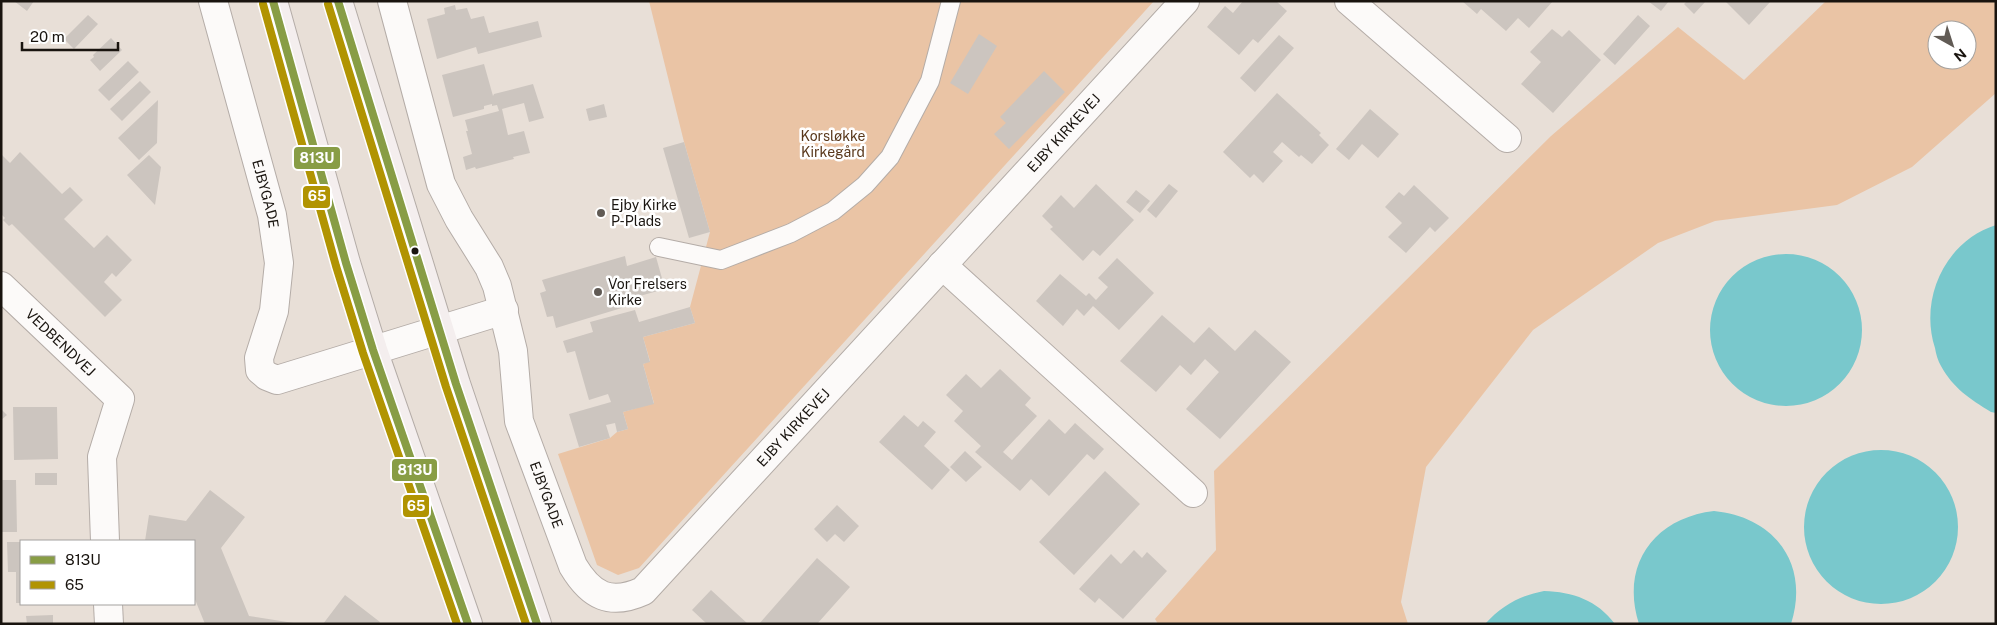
<svg xmlns="http://www.w3.org/2000/svg" width="1997" height="625" font-family="'Public Sans',sans-serif">
	<style>
		.green { fill: #eac4a5; fill-rule: evenodd }
		.water { fill: #79c8cc }
		.building { fill: #ccc5bf }
		.lines { fill: none; stroke-linecap: round; stroke-linejoin: round }
		.service-casing { stroke: #b4aca7; stroke-width: 20 }
		.minor-casing { stroke: #b4aca7; stroke-width: 30 }
		.secondary-casing { stroke: #b4aca7; stroke-width: 30 }
		.service { stroke: #fcfaf9; stroke-width: 18 }
		.minor { stroke: #fcfaf9; stroke-width: 28 }
		.secondary { stroke: #f4eeee; stroke-width: 28 }
		.bus-1-casing { stroke: #fff; stroke-width: 11 }
		.bus-2-casing { stroke: #fff; stroke-width: 11 }
		.bus-1 { stroke: #889d45; stroke-width: 8 }
		.bus-2 { stroke: #b19402; stroke-width: 8 }
		.poi-dot { fill: #615b55; stroke: #fff; stroke-width: 2 }
		.bus-dot { fill: #19140f; stroke: #fff; stroke-width: 2 }
		.labels { text-anchor: middle; stroke-width: 5; stroke-linejoin: round; paint-order: stroke }
		.street-label { font-size: 14px; fill: #19140f; stroke: #fff }
		.park-label { font-size: 14px; fill: #59381b; stroke: #fff }
		.poi-label { font-size: 14px; fill: #19140f; stroke: #fff; text-anchor: start }
		.line-badge { stroke: #fff; stroke-width: 2 }
		.badge-label { font-size: 14px; text-anchor: middle; font-weight: bold; fill: #fff }
	</style>
	<rect width="100%" height="100%" fill="#e8dfd7"/>
	<path class="green" d="M649,1H1154L639,568L618,575L597,565L558,454L610,438L617,432L628,429L623,412L654,403L643,364L650,361L643,337L695,323L690,307L710,232L684,142Z
		M1826,1H1996V93L1912,167L1837,205L1715,221L1658,243L1533,330L1426,467L1401,602L1408,624H1158L1155,619L1216,550L1214,471L1551,136L1678,27L1744,80ZM1937,30H1967V60H1937Z"/>
	<path class="water" d="M1996,225V413L1991,412C1970,399 1953,388 1941,366C1938,361 1936,354 1935,348C1919,299 1945,241 1996,225Z
		M1710 330a76 76 0 1 1 152 0a76 76 0 1 1-152 0Z
		M1804 527a77 77 0 1 1 154 0a77 77 0 1 1-154 0Z
		M1714,511C1775,517 1810,564 1791,624H1639C1620,565 1654,518 1714,511Z
		M1544,591C1573,592 1597,600 1615,624H1485C1503,605 1519,596 1544,591Z"/>
	<path class="building" d="M14,1H34L27,11Z
		M1243,1H1276L1287,11L1258,43L1253,39L1239,55L1207,27L1225,6L1233,13Z
		M1462,1H1553L1529,28L1518,18L1506,31L1481,9L1477,14Z
		M1648,1H1669L1661,11Z
		M1687,1H1706L1694,14L1684,4Z
		M1725,1H1771L1749,25Z
		M455,5L456,10L467,8L471,19L484,16L489,33L538,21L542,37L478,54L476,47L437,59L427,19L445,14L444,8Z
		M88,15L98,24L74,49L64,39Z
		M1638,15L1650,26L1615,65L1603,54Z
		M1552,29L1562,37L1569,30L1601,60L1553,113L1521,84L1541,62L1530,52Z
		M979,34L997,46L968,94L950,83Z
		M1279,35L1294,48L1255,92L1240,78Z
		M111,38L122,50L100,71L90,60L94,57L93,55Z
		M128,61L139,72L109,101L98,90Z
		M484,64L493,96L494,94L533,84L544,118L529,122L524,103L502,109L508,135L524,131L530,153L513,157L514,159L476,169L475,167L466,170L463,157L472,154L466,131H468L465,120L499,111L497,105L492,106V104L484,106V109L453,117L442,75Z
		M1044,71L1065,92L1009,149L994,134L1006,123L1000,117Z
		M140,81L151,92L122,121L110,109Z
		M1277,93L1321,133L1319,135L1329,145L1312,164L1301,155L1299,157L1282,142L1273,152L1283,161L1263,183L1254,174L1250,178L1223,152Z
		M158,100L157,143L139,160L118,138Z
		M604,104L607,117L589,121L586,109Z
		M1370,109L1399,134L1378,158L1362,144L1349,160L1336,149Z
		M684,142L710,232L689,238L663,148Z
		M20,152L62,194L70,187L83,200L64,219L94,248L107,235L132,260L116,277L112,273L104,282L122,300L105,317L12,224L9,226L3,220L5,218L1,214V154L10,163Z
		M149,155L161,167L155,205L127,175Z
		M1096,184L1134,220L1100,256L1093,250L1083,261L1050,229L1053,227L1042,216L1061,195L1074,208Z
		M1169,184L1178,191L1156,218L1147,210Z
		M1414,185L1449,218L1435,232L1430,227L1406,253L1388,237L1402,223L1385,207L1399,192L1404,196Z
		M1136,190L1150,201L1140,213L1126,202Z
		M625,256L627,266L656,257L665,289L636,297L638,303L556,328L553,316L547,317L540,293L546,291L542,280Z
		M1117,258L1154,293L1119,330L1093,306L1084,316L1077,309L1063,326L1036,301L1060,274L1086,296L1089,293L1096,300L1108,287L1098,278Z
		M690,307L695,323L643,337L650,362L643,364L654,404L623,412L628,429L617,432L615,423L606,425L610,438L579,447L569,414L611,402L608,394L589,400L575,351L567,353L563,341L593,332L590,322L635,310L639,322Z
		M1162,315L1194,343L1209,327L1235,351L1255,330L1291,362L1220,439L1186,409L1219,372L1205,359L1191,375L1180,365L1156,392L1120,361Z
		M1000,369L1031,398L1025,405L1037,416L1003,452L1012,460L1049,419L1065,434L1075,423L1104,449L1094,460L1087,454L1049,496L1031,479L1020,491L975,452L981,446L954,421L963,411L946,395L966,374L981,388Z
		M13,407H57L58,459L14,460Z
		M1,409L7,415L1,420Z
		M904,415L918,427L923,421L936,432L924,446L950,470L932,490L879,442Z
		M965,451L982,467L966,482L950,467Z
		M1105,471L1140,504L1074,575L1039,542Z
		M35,473H57V485H35Z
		M1,480H16L17,532H1Z
		M210,490L245,517L221,548L249,616L300,624H205L194,597V541H145L149,515L186,521Z
		M837,505L859,526L844,542L835,534L827,542L814,529Z
		M7,542H21V603H16V572H8Z
		M1134,550L1142,558L1147,552L1167,571L1123,619L1099,598L1095,603L1079,589L1111,554L1121,564Z
		M817,558L850,587L817,624H759Z
		M711,590L748,624H707L692,610Z
		M345,595L380,622L379,624H323Z
		M53,615V624H27L26,616Z"/>
	<g class="lines">
		<defs>
			<path id="service" d="M659,247L721,260L791,233L833,211L865,185L890,157L930,81L951,1"/>
			<g id="minor">
				<path id="s1" d="M213,1L272,215L279,263L274,311L259,358L260,370L267,376L277,380L504,310"/>
				<path id="s2" d="M392,1L441,184L459,219L489,267L497,286L513,351L519,421L573,566C591,596 610,606 643,591L1185,1"/>
				<path d="M1349,1L1507,138"/>
				<path d="M942,265L1193,493"/>
				<path id="s3" d="M1,286L120,399L102,457L105,541"/>
				<path d="M108,604L109,624"/>
			</g>
			<path id="secondary" d="M273,1L346,263L373,350L468,624
				M338,1L456,384L537,624"/>
		</defs>
		<use href="#service" class="service-casing"/>
		<use href="#minor" class="minor-casing"/>
		<use href="#secondary" class="secondary-casing"/>
		<use href="#service" class="service"/>
		<use href="#minor" class="minor"/>
		<use href="#secondary" class="secondary"/>
		<defs>
			<path id="bus-1" d="M273,1L346,263L373,350L468,624
				M338,1L456,384L537,624"/>
			<path id="bus-2" d="M263,4L336,266L363,353L457,624
				M328,4L446,387L526,624"/>
		</defs>
		<use href="#bus-1" class="bus-1-casing"/>
		<use href="#bus-2" class="bus-2-casing"/>
		<use href="#bus-1" class="bus-1"/>
		<use href="#bus-2" class="bus-2"/>
	</g>
	<g class="poi-dot">
		<circle cx="601" cy="213" r="5"/>
		<circle cx="598" cy="292" r="5"/>
	</g>
	<circle class="bus-dot" cx="415" cy="251" r="4.5"/>
	<g class="labels">
		<g class="street-label">
			<text dy="5" stroke="none"><textPath href="#s2" startOffset="1304">EJBY KIRKEVEJ</textPath></text>
			<text dy="5" stroke="none"><textPath href="#s1" startOffset="200">EJBYGADE</textPath></text>
			<text dy="5" stroke="none"><textPath href="#s3" startOffset="82">VEDBENDVEJ</textPath></text>
			<text dy="5" stroke="none"><textPath href="#s2" startOffset="904">EJBY KIRKEVEJ</textPath></text>
			<text dy="5" stroke="none"><textPath href="#s2" startOffset="522">EJBYGADE</textPath></text>
		</g>
		<g class="park-label">
			<text x="833" y="141">Korsløkke<tspan x="833" dy="16">Kirkegård</tspan></text>
		</g>
		<g class="poi-label">
			<text x="611" y="210">Ejby Kirke<tspan x="611" dy="16">P-Plads</tspan></text>
			<text x="608" y="289">Vor Frelsers<tspan x="608" dy="16">Kirke</tspan></text>
		</g>
	</g>
	<g class="line-badge">
		<rect x="293" y="146" width="48" height="24" rx="5" fill="#889d45"/>
		<rect x="302" y="185" width="29" height="24" rx="5" fill="#b19402"/>
		<rect x="391" y="458" width="47" height="24" rx="5" fill="#889d45"/>
		<rect x="402" y="494" width="28" height="24" rx="5" fill="#b19402"/>
	</g>
	<g class="badge-label">
		<text x="317" y="163">813U</text>
		<text x="317" y="201">65</text>
		<text x="415" y="475">813U</text>
		<text x="416" y="511">65</text>
	</g>
	<rect width="1997" height="625" fill="none" stroke="#19140f" stroke-width="5"/>
	<rect x="20" y="540" width="175" height="65" fill="#ffffff" stroke="#a3a19f"/>
	<rect x="30" y="556" width="25" height="8" fill="#889d45" stroke="#a3a19f"/>
	<text x="65" y="565" font-size="15" fill="#19140f">813U</text>
	<rect x="30" y="581" width="25" height="8" fill="#b19402" stroke="#a3a19f"/>
	<text x="65" y="590" font-size="15" fill="#19140f">65</text>
	<g transform="translate(1952 45) rotate(141)"><circle r="24" fill="#ffffff" stroke="#a3a19f"/>
	<path d="M0-4L9 19L0 12L-9 19Z" fill="#615b55"/>
	<text y="-8" font-size="14" font-weight="bold" text-anchor="middle" fill="#19140f">N</text>
	</g>
	<path d="M22 42v8h96v-8" fill="none" stroke="#19140f" stroke-width="2.5"/>
	<text x="30" y="42" font-size="15" fill="#19140f" stroke="#ffffff" stroke-width="4" paint-order="stroke">20 m</text>
</svg>
